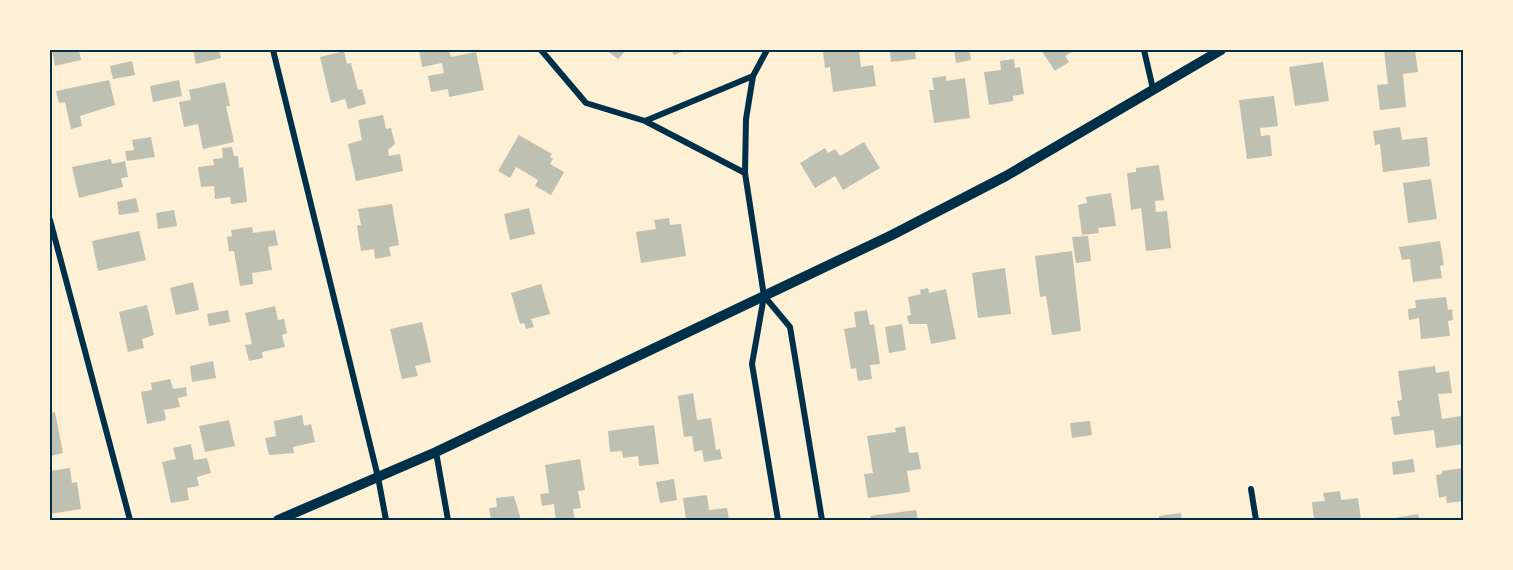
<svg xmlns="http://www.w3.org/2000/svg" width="1513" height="570" font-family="'Sofia Sans Condensed',sans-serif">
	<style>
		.building { fill: #bec0b2 }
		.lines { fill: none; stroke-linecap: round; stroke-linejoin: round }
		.minor { stroke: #003049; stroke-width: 6 }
		.tertiary { stroke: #003049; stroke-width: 10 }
		.neatline { fill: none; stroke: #003049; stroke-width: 2 }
	</style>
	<rect width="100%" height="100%" fill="#fdf0d5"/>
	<path class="building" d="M52,50H79L81,60L55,66Z
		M193,50H219L221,58L196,64Z
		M419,50H449L451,57L476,52L484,90L449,97L448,89L431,92L428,76L444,73L442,63L422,67Z
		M606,50H626L618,59Z
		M671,50H687L674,55Z
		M859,50L861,67L873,65L876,86L833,92L830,67L825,68L823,52Z
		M890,50H915L916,59L891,62Z
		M954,50H969L971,60L956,63Z
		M1041,50H1075L1065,56L1069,62L1055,71Z
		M1384,50H1415L1418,72L1403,74L1406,107L1380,110L1377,85L1388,84Z
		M344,51L347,64L351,63L358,90L362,89L366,104L348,109L345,99L331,103L320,57Z
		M1014,59L1015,68L1020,67L1024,94L1013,96V101L989,105L984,72L1001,70L1000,61Z
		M132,61L135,75L113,79L110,66Z
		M1323,62L1329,101L1295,106L1289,67Z
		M946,76V81L965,78L970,118L934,123L929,90H934L932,78Z
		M109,80L115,105L80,116L82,126L71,129L65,102L59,103L56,91Z
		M179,80L182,96L153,102L150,86Z
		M225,82L230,106H226L234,142L203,149L198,124L184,127L179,102L191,100L189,90Z
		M1274,96L1278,126L1260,128L1261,136L1270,135L1272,156L1247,159L1239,100Z
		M383,115L386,129L391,128L395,144L388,150L389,156L400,154L403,171L356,181L348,144L362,140L358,120Z
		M1400,127L1402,140L1427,137L1430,166L1383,172L1380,144L1375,145L1373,131Z
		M519,135L552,154L550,157L553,159L550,164L564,172L551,195L535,186L538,180L516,167L510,178L498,171Z
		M151,137L155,157L127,161L125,151L134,150L132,140Z
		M864,142L880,168L843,190L835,176L815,188L800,163L825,148L828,153L835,149L840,156Z
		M232,147L234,156H238L239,168L243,167L247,202L231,204L230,197L215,199L214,186L201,187L198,167L214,165L213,159L223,158L222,148Z
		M111,159L112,164L125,161L128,177L121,178L123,187L79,198L72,167Z
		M1159,165L1164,200L1155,201L1156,212L1167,211L1171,248L1146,251L1141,208L1131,210L1127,173L1136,172V168Z
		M1431,179L1437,219L1408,223L1403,183Z
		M1111,193L1116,226L1098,228L1099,233L1082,235L1078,205L1087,203L1086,197Z
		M136,198L139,212L119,215L117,202Z
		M392,204L399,245L389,247L391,256L375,259L374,249L361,251L357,226L361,225L358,209Z
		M529,208L535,234L510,240L504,214Z
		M174,210L177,226L158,229L156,213Z
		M669,218L670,225L681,224L686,256L641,263L636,232L656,229L654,220Z
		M252,227L253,233L275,230L278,245L268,247L272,270L252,273L253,284L240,286L234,251H229L227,237L232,236L231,230Z
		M139,231L146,260L98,271L92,241Z
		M1088,236L1091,261L1076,263L1072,237Z
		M1440,241L1444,265L1440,266L1442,278L1413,282L1410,259L1402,260L1399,247Z
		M1072,251L1081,331L1052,335L1046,296L1040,297L1035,256Z
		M1005,268L1011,314L978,318L972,273Z
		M193,282L199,310L176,315L170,288Z
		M541,284L550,314L531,319L534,327L526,329L524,323L520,324L511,293Z
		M928,288L929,293L946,289L956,339L931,344L927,324H909L907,316L911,315L908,297L921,294L920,290Z
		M1446,297L1448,310L1452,309L1453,320L1448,321L1450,336L1421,339L1419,318L1409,320L1408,309L1416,308L1415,300Z
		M147,305L154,335L142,339L144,348L128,352L119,312Z
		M275,306L278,320L284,319L287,333L282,335L285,347L262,352L263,358L249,361L245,345L252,344L245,313Z
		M228,310L230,322L209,326L207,314Z
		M867,310L870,325L874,324L880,364L870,365L872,379L858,381L856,368L851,369L844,329L856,327L854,312Z
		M422,322L431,362L415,366L418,376L402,379L390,329Z
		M902,324L906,350L889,353L885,327Z
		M213,361L216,378L192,382L190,366Z
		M1435,366L1436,373L1449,371L1452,393L1438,394L1442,419L1461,416L1464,444L1436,448L1434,430L1394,435L1391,417L1400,416L1397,401L1402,400L1398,371Z
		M170,379L173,389L186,387L187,396L178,398L180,407L164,410L166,420L147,424L141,392L152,390L151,383Z
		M693,393L697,420L711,418L716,450L720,449L722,459L704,462L702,450L694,452L692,436L684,437L678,396Z
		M55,412L63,453L50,456V413Z
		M302,415L304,426L311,424L315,442L293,447L294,453L269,455L265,438L276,436L274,421Z
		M229,420L235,446L205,452L199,426Z
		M1090,421L1092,435L1072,438L1070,423Z
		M654,425L659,464L639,466L638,456L623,458L622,451L610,452L608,431Z
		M905,426L909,453L918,452L921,469L907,471L910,492L868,498L864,474L873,473L867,436L896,432L895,428Z
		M191,444L194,460L207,458L211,473L197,477L199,486L187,488L189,500L171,503L162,462L176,459L173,448Z
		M580,459L585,490L578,491L581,508L573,509L575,520H556L554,504L542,506L540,494L549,493L545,465Z
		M1413,459L1415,472L1393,475L1392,462Z
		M70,468L72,483L77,482L81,509L50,514V471Z
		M1464,468V501L1447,503L1446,496L1439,498L1436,475L1442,474V471Z
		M674,479L677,500L660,503L656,482Z
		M1340,491L1341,500L1358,498L1361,520H1314L1312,502L1325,501L1323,493Z
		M707,495L709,510L727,508L729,520H686L683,498Z
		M514,496L521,520H491L489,508L497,507L496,498Z
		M916,510L918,520H871L870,516Z
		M1181,513L1182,520H1159V516Z
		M1418,514L1420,520H1395V518Z"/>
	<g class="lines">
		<path class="minor" d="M273,50L378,477L386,520
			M541,50L586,103L645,121L753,76
			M767,50L753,76L746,119L745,173L764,296L752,364L778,520
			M1144,50L1153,89
			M645,121L745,173
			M50,220L130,520
			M764,296L790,327L822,520
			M436,452L448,520
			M1251,489L1256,520"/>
		<path class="tertiary" d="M278,520L436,452L892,235L1006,176L1221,50"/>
	</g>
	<rect width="1513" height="570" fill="none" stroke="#fdf0d5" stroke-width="102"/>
	<rect x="51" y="51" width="1411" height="468" class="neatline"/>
</svg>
